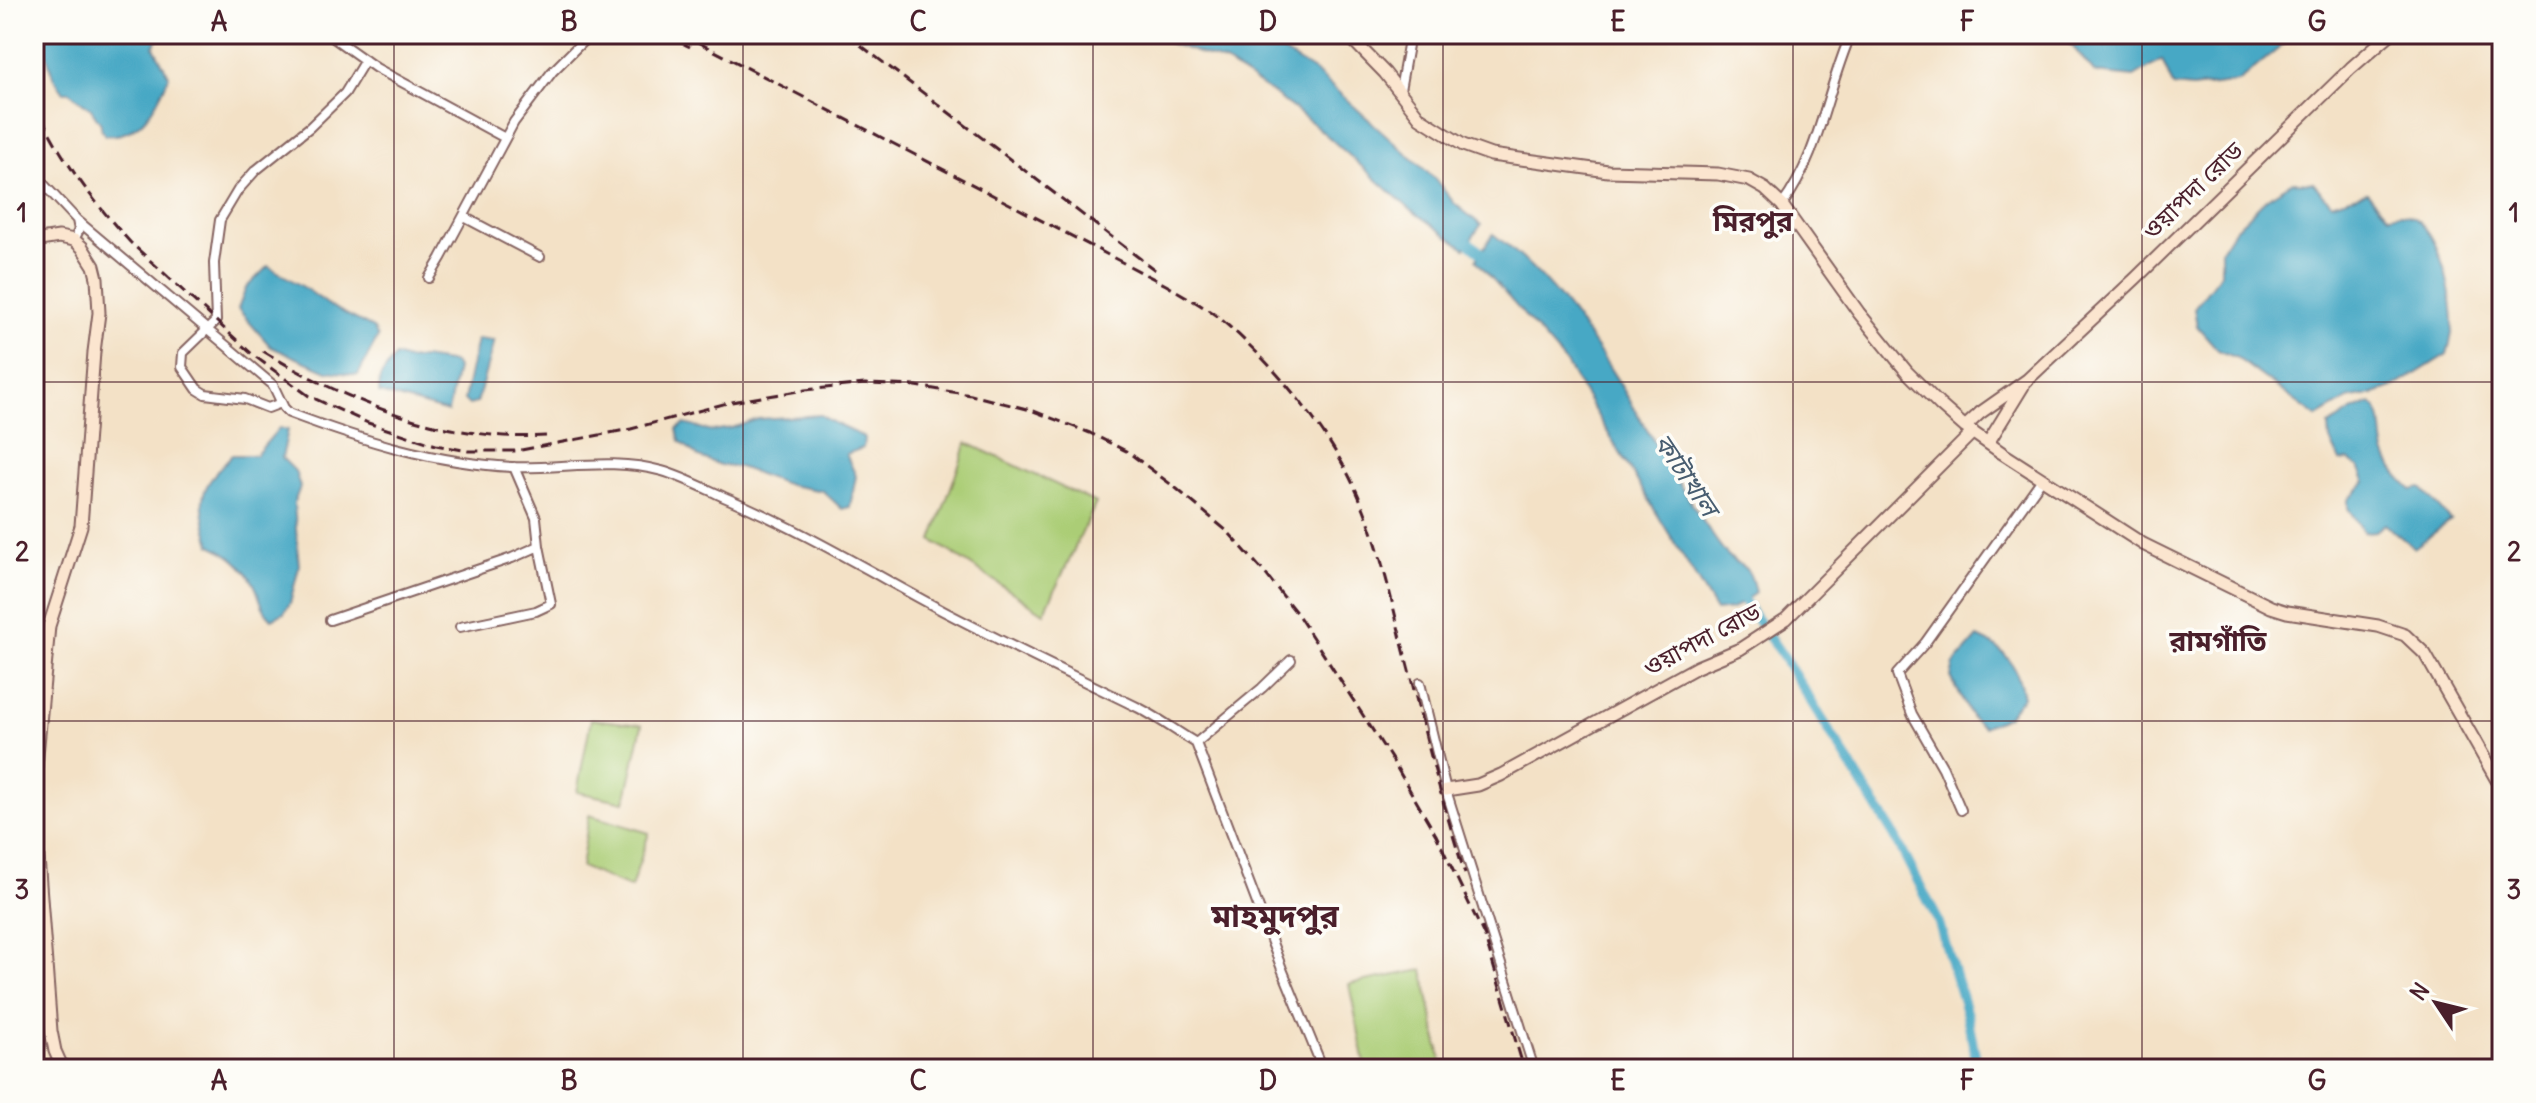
<svg xmlns="http://www.w3.org/2000/svg" width="2536" height="1103" font-family="Delius,'Noto Sans Bengali',sans-serif">
	<style>
		.green { fill: #abcd76; stroke: #7a7650; stroke-width: 2 }
		.water { fill: #46a8c5; stroke: #486478; stroke-width: 2 }
		.lines { fill: none; stroke-linecap: round; stroke-linejoin: round }
		.canal { stroke: #46a8c5; stroke-width: 10 }
		.street-casing { stroke: #856361; stroke-width: 12 }
		.secondary-casing { stroke: #856361; stroke-width: 15 }
		.street { stroke: #fff; stroke-width: 8 }
		.secondary { stroke: #fbe5cf; stroke-width: 11 }
		.rail { stroke: #4a1f2b; stroke-width: 3; stroke-dasharray: 12 6; stroke-linecap: butt }
		.grid { fill: none; stroke: #4a1f2b; stroke-width: 2; stroke-opacity: 0.55 }
		.labels { text-anchor: middle; stroke-width: 7; stroke-linejoin: round; paint-order: stroke }
		.street-label { font-size: 24px; fill: #4a1f2b; stroke: #fdfcf7 }
		.water-label { font-size: 26px; font-style: italic; fill: #485d70; stroke: #fdfcf7 }
		.quarter-label { font-size: 28px; font-weight: bold; fill: #4a1f2b; stroke: #fdfcf7 }
		.district-label { font-size: 32px; font-weight: bold; fill: #4a1f2b; stroke: #fdfcf7 }
		.neatline { fill: none; stroke: #4a1f2b; stroke-width: 3 }
		.grid-label { font-size: 26px; text-anchor: middle; font-weight: bold; fill: #4a1f2b }
	</style>
	<rect width="100%" height="100%" fill="#fdfcf7"/>
	<filter id="ink" filterUnits="userSpaceOnUse"><feTurbulence type="fractalNoise" baseFrequency=".0125" numOctaves="2"/><feDisplacementMap in="SourceGraphic" scale="16" xChannelSelector="R" yChannelSelector="G"/><feConvolveMatrix kernelMatrix="1 2 1 2 8 2 1 2 1" color-interpolation-filters="sRGB"/></filter>
	<filter id="wash" filterUnits="userSpaceOnUse"><feTurbulence type="fractalNoise" baseFrequency=".006" numOctaves="4" result="noise"/><feDisplacementMap in="SourceGraphic" scale="32" xChannelSelector="R" yChannelSelector="G"/><feGaussianBlur stdDeviation="1.8" result="paint"/><feColorMatrix in="noise" values="0 0 0 0 0 0 0 0 0 0 0 0 0 0 0 0 0 1.4 0 .05"/><feComposite in="paint" operator="in"/></filter>
	<g filter="url(#wash)">
		<rect width="100%" height="100%" fill="#f3e1c6"/>
		<path class="green" d="M967,443L1096,503L1044,613L932,540Z
			M591,719L642,725L625,802L577,792Z
			M589,815L649,833L631,888L581,867Z
			M1423,970L1443,1069H1366L1349,984Z"/>
		<path class="water" d="M41,34H160L154,47L169,76C158,104 140,139 105,135L101,129V124L91,109L69,92H64L53,77Z
			M1143,34H1254L1317,73L1435,179L1455,204L1481,225L1465,248L1411,210L1315,125L1274,94L1225,62Z
			M2062,34H2296L2238,82L2192,88L2173,86L2162,60L2134,77L2095,73Z
			M2293,182L2313,183L2331,203L2367,192L2389,216C2393,216 2397,214 2402,214C2439,218 2452,293 2453,322C2453,333 2450,344 2447,354L2399,384L2378,393L2348,399L2317,417L2237,358L2218,350L2197,326L2194,308L2221,273V250L2234,230L2267,198Z
			M1493,234C1589,305 1635,419 1699,515C1707,527 1715,540 1724,551C1740,571 1749,559 1755,593L1732,609L1716,611L1565,362L1476,260Z
			M268,266L305,288L330,306L373,328L378,337L358,375L327,371L271,347L238,309L246,288Z
			M477,339L494,341L477,403L469,405L464,400Z
			M395,356L407,360L423,358L454,363L457,368L448,412L379,393L380,378Z
			M2371,403C2386,416 2380,435 2385,452C2390,468 2400,479 2412,490L2421,488L2451,520L2414,548L2385,524L2376,531L2364,532L2348,508V500L2366,482L2359,468L2349,460L2340,461L2330,440L2329,426L2352,411Z
			M821,415C835,426 850,428 864,438L863,448L846,454L856,476L850,507L842,509L823,491L789,485L739,467L720,465L699,457L680,441L677,429L685,424L711,431L732,428L758,419Z
			M279,428L288,430L282,458L295,471L300,487L294,503L299,567L290,603L284,613L272,619C260,608 261,597 254,584C245,566 229,553 211,545C198,498 197,491 232,455H256Z
			M1978,637C2007,649 2018,667 2023,697L2008,716L1983,727L1972,718L1951,677L1954,664Z"/>
		<g class="lines">
			<path class="canal" d="M1461,236L1489,259
				M1737,591L1784,658L1894,835L1938,920L1967,1015L1978,1069"/>
		</g>
	</g>
	<g filter="url(#ink)">
		<g class="lines">
			<defs>
				<path id="street" d="M328,34L376,68L505,138
					M1400,90L1410,34
					M34,174L77,220L79,230L74,240
					M1782,205C1820,154 1826,91 1851,34
					M464,217L540,257
					M77,220L273,385L284,408L289,413C361,440 434,463 512,467C563,469 612,457 662,471C683,477 704,488 724,497C802,530 874,574 949,614C1012,647 1076,677 1139,708C1159,718 1177,732 1196,743
					M429,278L441,258L514,122L552,72L590,34
					M281,403L268,408L245,399L205,394L197,389L182,367L183,353L216,321L214,263L220,220L238,190L255,171L310,127L345,93L365,60
					M330,620L512,558L539,546L536,518L514,467
					M460,627L536,611L551,604L539,546
					M1291,660L1262,688L1196,743L1282,969L1323,1069
					M1420,683L1446,790L1534,1069
					M1961,810L1943,768L1912,714L1897,674L1925,643L2042,479"/>
				<path id="secondary" d="M1347,34L1385,73L1420,118L1463,145L1491,155L1608,171L1718,174L1749,180L1765,189L1782,205L1859,313L1907,372L1940,405L1965,427L2002,453L2143,544L2271,607L2287,612L2378,626L2405,635L2425,654L2502,789
					M34,241L59,237L74,240L82,247L94,266L97,278L99,313L94,352L81,526L49,626L34,788
					M1965,427L1980,413L2027,380L2136,278L2351,68L2390,34
					M1988,443L2023,386
					M1446,790L1478,785L1501,775L1697,667L1740,649L1786,619L1973,432
					M34,804L51,1031L55,1051L63,1069"/>
			</defs>
			<use href="#street" class="street-casing"/>
			<use href="#secondary" class="secondary-casing"/>
			<use href="#street" class="street"/>
			<use href="#secondary" class="secondary"/>
			<path class="rail" d="M664,34L690,47
				M682,34L1166,285C1183,295 1202,305 1218,317C1266,356 1325,425 1352,482C1376,531 1388,585 1401,639C1421,717 1440,797 1465,874
				M846,34L1155,270
				M34,101C57,154 91,199 130,242L253,355L309,396L368,423L436,445L468,451H516L631,429L731,402L805,390L865,384L916,386L971,395L1031,410L1090,433L1128,452L1177,489L1228,532L1264,572L1298,615L1394,763L1436,835L1485,937
				M263,351C347,402 446,442 546,436
				M1482,927L1524,1069"/>
		</g>
	</g>
	<path class="grid" d="M394,34V1069M743,34V1069M1093,34V1069M1443,34V1069M1793,34V1069M2142,34V1069M34,382H2502M34,721H2502"/>
	<g class="labels">
		<g class="street-label">
			<text transform="translate(2193 191) rotate(-44)" y="8">ওয়াপদা রোড</text>
			<text transform="translate(1702 640) rotate(-28)" y="8">ওয়াপদা রোড</text>
		</g>
		<g class="water-label">
			<text transform="translate(1686 475) rotate(56)" y="9">কাটাখাল</text>
		</g>
		<g class="quarter-label">
			<text x="1753" y="231">মিরপুর</text>
			<text x="2218" y="651">রামগাঁতি</text>
		</g>
		<g class="district-label">
			<text x="1275" y="927">মাহমুদপুর</text>
		</g>
	</g>
	<rect width="2536" height="1103" fill="none" stroke="#fdfcf7" stroke-width="88"/>
	<g transform="translate(2436 1003) rotate(305)" stroke="#fdfcf7" stroke-width="6" paint-order="stroke">
	<path d="M0-6L14 30L0 20L-14 30Z" fill="#4a1f2b"/>
	<text y="-12" font-size="22" font-weight="bold" text-anchor="middle" fill="#4a1f2b">N</text>
	</g>
	<rect x="44" y="44" width="2448" height="1015" class="neatline"/>
	<g class="grid-label">
		<text x="219" y="31">A</text>
		<text x="569" y="31">B</text>
		<text x="918" y="31">C</text>
		<text x="1268" y="31">D</text>
		<text x="1618" y="31">E</text>
		<text x="1967" y="31">F</text>
		<text x="2317" y="31">G</text>
		<text x="22" y="222">1</text>
		<text x="2514" y="222">1</text>
		<text x="22" y="561">2</text>
		<text x="2514" y="561">2</text>
		<text x="22" y="899">3</text>
		<text x="2514" y="899">3</text>
		<text x="219" y="1090">A</text>
		<text x="569" y="1090">B</text>
		<text x="918" y="1090">C</text>
		<text x="1268" y="1090">D</text>
		<text x="1618" y="1090">E</text>
		<text x="1967" y="1090">F</text>
		<text x="2317" y="1090">G</text>
	</g>
</svg>
